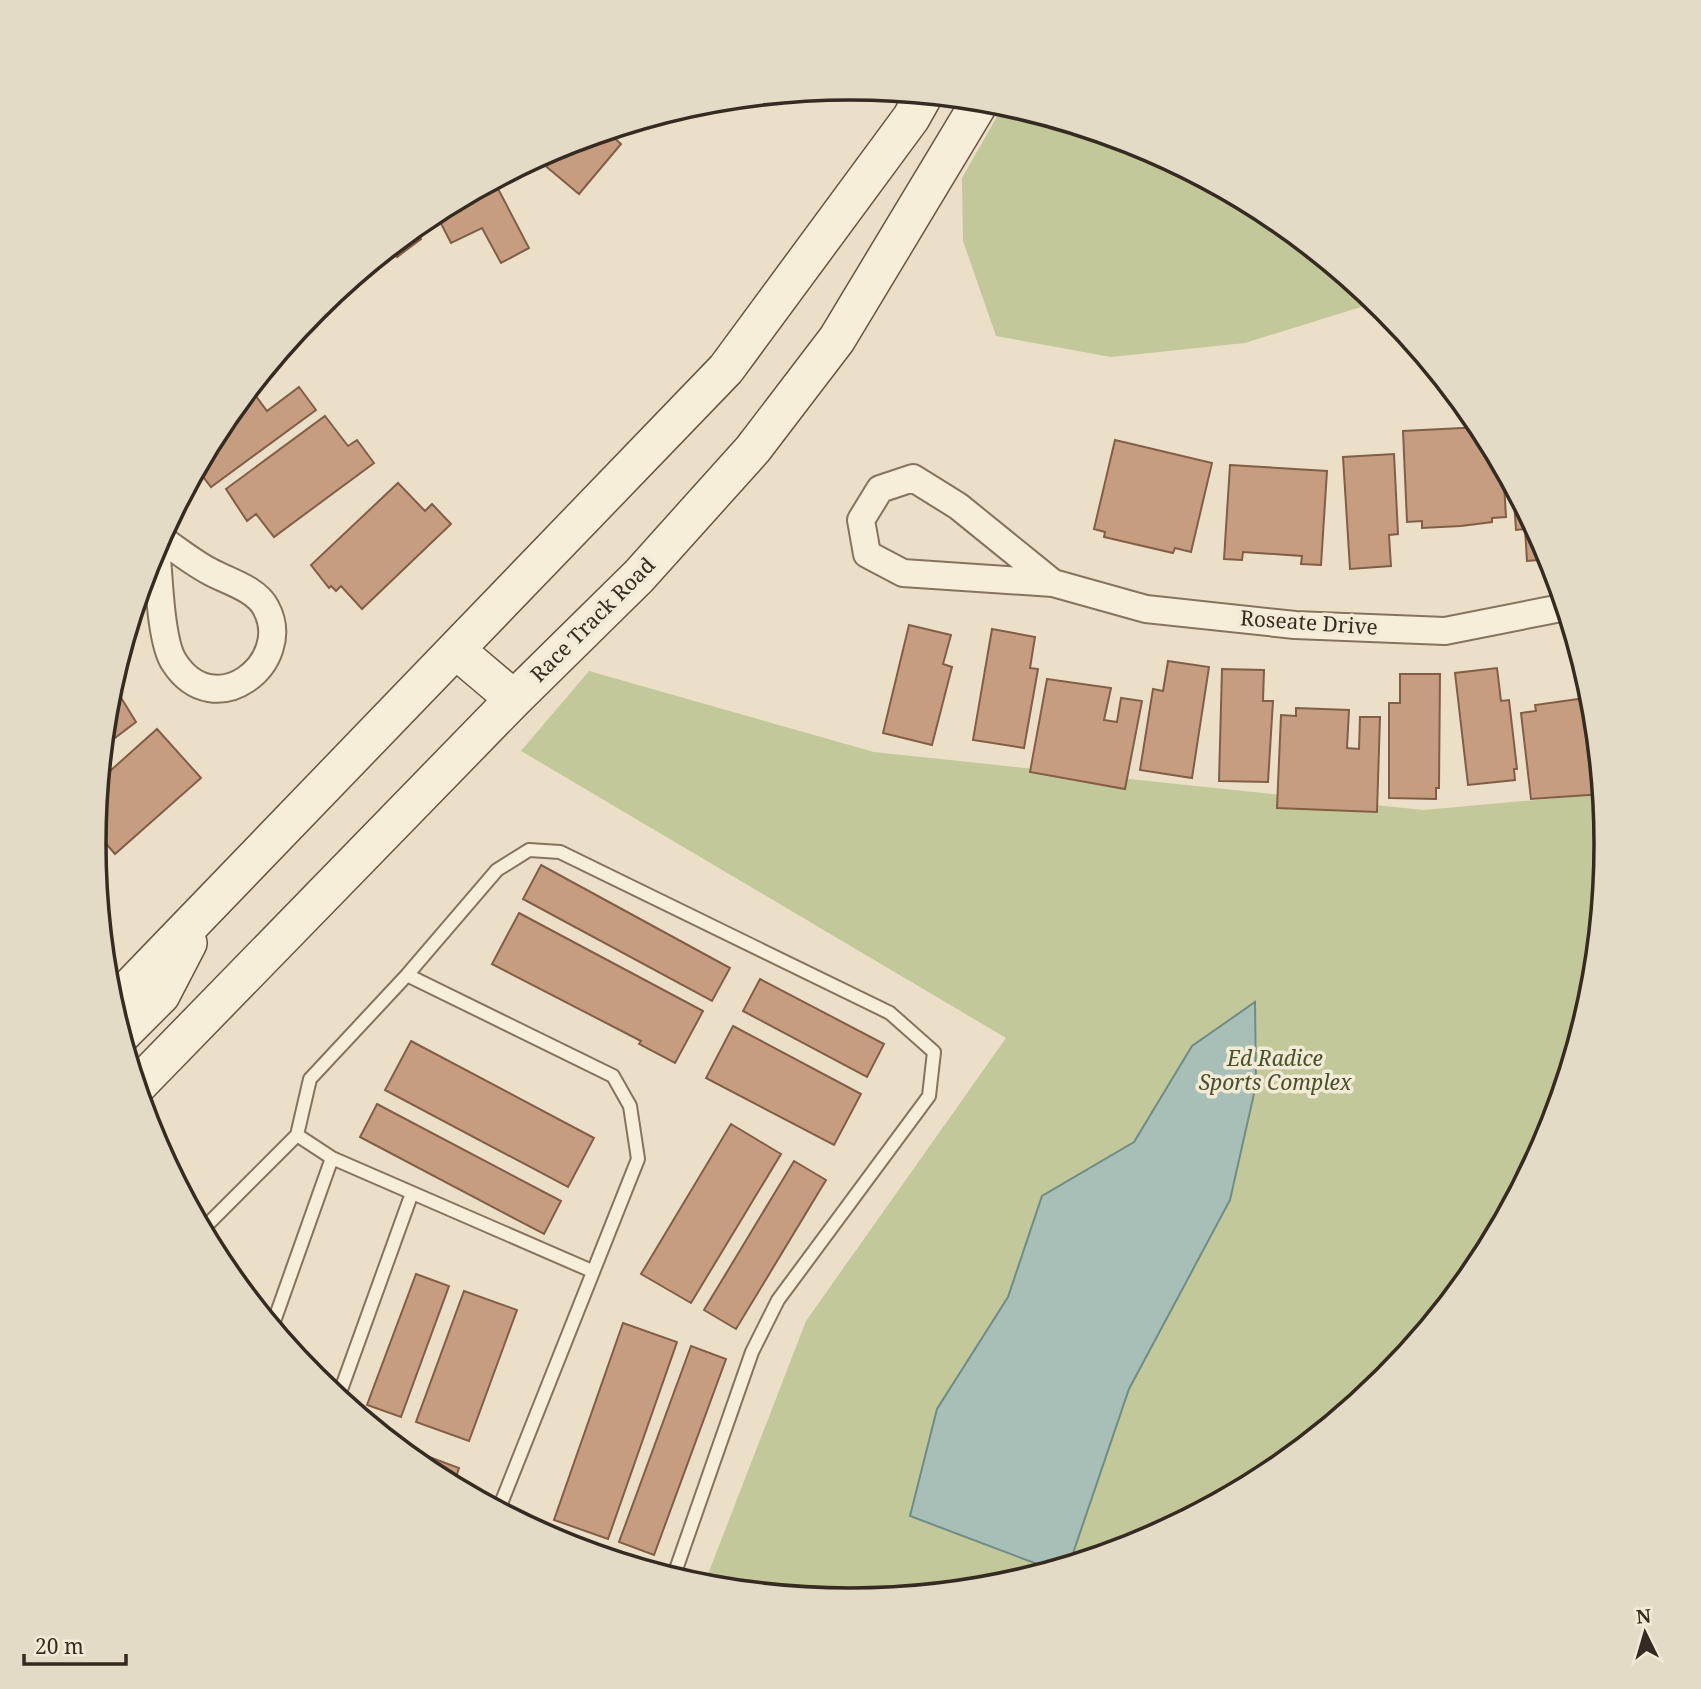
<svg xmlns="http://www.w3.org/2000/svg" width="1701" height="1689" font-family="'Noto Serif',serif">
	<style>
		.green { fill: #c3c89b }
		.water { fill: #a8bfb8; stroke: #6f8d85; stroke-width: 2 }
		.building { fill: #c69d80; stroke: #825e46; stroke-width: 2 }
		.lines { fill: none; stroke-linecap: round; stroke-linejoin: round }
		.service-casing { stroke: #85735e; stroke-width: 16 }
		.minor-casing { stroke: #85735e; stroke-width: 30 }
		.secondary-casing { stroke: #675441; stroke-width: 40 }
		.service { stroke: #f6eed9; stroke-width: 12 }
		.minor { stroke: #f6eed9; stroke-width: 26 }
		.secondary { stroke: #f6eed9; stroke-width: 37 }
		.labels { text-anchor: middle; stroke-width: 7; stroke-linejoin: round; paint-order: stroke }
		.street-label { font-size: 21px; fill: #362b20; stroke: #f3ead6 }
		.park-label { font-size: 21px; font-style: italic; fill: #475129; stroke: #f3ead6 }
		.rim { fill: none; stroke: #362b20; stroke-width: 3.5 }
	</style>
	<rect width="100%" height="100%" fill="#ebe0c7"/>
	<path class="green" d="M1004,104L1141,145L1271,215L1377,302L1245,343L1111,357L996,336L963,241L962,178Z
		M589,671L874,752L1423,810L1603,794L1607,845L1593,993L1550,1135L1480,1265L1385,1380L1271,1474L1140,1544L998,1587L850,1601L703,1587L806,1321L1006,1038L521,751Z"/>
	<path class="water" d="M1255,1002L1256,1085L1230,1200L1129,1389L1069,1565L1053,1570L910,1516L937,1409L1008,1297L1042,1196L1134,1142L1192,1046Z"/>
	<path class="building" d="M607,131L621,144L579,194L536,158L561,145Z
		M494,181L529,248L501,263L482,228L451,243L435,212Z
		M413,229L421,239L397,257L390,248L386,251Z
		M299,387L316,410L211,487L197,469L221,424L250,388L267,411Z
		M325,416L348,446L357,440L374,463L274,537L256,514L247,521L226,489Z
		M1482,427L1503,467L1506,517L1492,518V522L1461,526L1422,528V521L1407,522L1403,431Z
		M1115,440L1212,463L1191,552L1175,548L1173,553L1104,537L1105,532L1094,529Z
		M1394,454L1398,534L1389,535L1391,566L1350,569L1343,457Z
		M1230,465L1327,471L1321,565L1301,564L1302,556L1243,552L1242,560L1224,559Z
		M398,483L425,511L432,504L451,524L362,609L341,586L336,591L331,586L329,588L311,565Z
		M1513,486L1550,555L1551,559L1527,561L1525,529L1516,530Z
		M909,625L951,635L943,664L952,667L932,745L883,733Z
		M992,629L1035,637L1030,668L1038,669L1024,748L973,740Z
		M1168,661L1209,667L1192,778L1140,770L1153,689L1163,691Z
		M1497,668L1501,701L1509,700L1517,769H1514L1515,780L1468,785L1455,673Z
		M1222,669L1264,670L1263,701H1273L1268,782L1219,781Z
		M1400,674H1440L1439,788H1436V799L1389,798V703H1400Z
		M1047,679L1111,688L1104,720L1117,722L1121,698L1142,701L1125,789L1030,772Z
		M112,683L136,722L103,747L108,696Z
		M1593,697L1602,794L1531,799L1521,713L1536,711L1535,705Z
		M1296,708L1349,710L1347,748L1359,749L1360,717H1380L1377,812L1277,808L1281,715L1296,716Z
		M157,729L201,778L115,854L95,831L100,780Z
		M541,865L730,968L712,1001L523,899Z
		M519,913L703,1011L675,1063L639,1044L641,1041L492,964Z
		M760,979L884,1044L867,1077L743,1011Z
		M733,1026L861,1094L834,1145L706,1078Z
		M411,1041L594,1138L568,1187L385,1090Z
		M377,1104L561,1201L544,1234L360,1137Z
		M731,1124L781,1154L691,1303L641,1274Z
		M794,1161L826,1180L736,1329L704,1310Z
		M416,1274L449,1286L401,1417L367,1405Z
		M464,1291L517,1310L469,1441L416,1422Z
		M623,1323L677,1342L608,1539L554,1520Z
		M691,1346L726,1359L654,1555L619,1542Z
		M408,1449L459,1468L453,1486L430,1474L406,1454Z"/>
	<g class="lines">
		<defs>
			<path id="service" d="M407,975L613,1076L630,1106L638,1159L498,1511
				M332,1158L592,1271
				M202,1230L297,1135L310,1079L407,975L497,870L529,850L560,852L890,1013L934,1052L929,1096L778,1300L752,1352L673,1578
				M272,1327L332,1158L297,1135
				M338,1398L412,1193"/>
			<path id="minor" d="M156,546C159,573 160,641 174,662C215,726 295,662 266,608C256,588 226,581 209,571C192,562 176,549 160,538
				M1053,583L958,506L913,478L880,489L861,520L867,554L903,573L1053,583L1146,609L1295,625L1445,631L1566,607"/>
			<path id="secondary" d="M456,650L514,699
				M112,1006L726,369L911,118L924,95
				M121,1035L161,995L188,943
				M137,1086L514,699L639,576L753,449L837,339L981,100"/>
		</defs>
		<use href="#service" class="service-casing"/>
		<use href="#minor" class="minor-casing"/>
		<use href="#secondary" class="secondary-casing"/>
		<use href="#service" class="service"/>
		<use href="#minor" class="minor"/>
		<use href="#secondary" class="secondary"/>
	</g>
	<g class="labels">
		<g class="street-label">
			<text transform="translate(593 620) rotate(-45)" y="7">Race Track Road</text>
			<text transform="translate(1309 623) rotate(4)" y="7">Roseate Drive</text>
		</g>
		<g class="park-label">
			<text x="1275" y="1066">Ed Radice<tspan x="1275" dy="24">Sports Complex</tspan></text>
		</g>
	</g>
	<path d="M0 0H1701V1689H0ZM106 844a744 744 0 1 1 1488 0a744 744 0 1 1-1488 0Z" fill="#e4dbc7" fill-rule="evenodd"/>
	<path class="rim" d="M106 844a744 744 0 1 1 1488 0a744 744 0 1 1-1488 0Z"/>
	<g transform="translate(1645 1633) rotate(355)" stroke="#f3ead6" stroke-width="5" paint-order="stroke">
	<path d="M0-5L12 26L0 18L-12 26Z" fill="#362b20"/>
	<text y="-10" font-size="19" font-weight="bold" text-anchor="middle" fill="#362b20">N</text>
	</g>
	<path d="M24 1654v10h102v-10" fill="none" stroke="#362b20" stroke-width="3.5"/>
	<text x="35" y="1654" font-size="21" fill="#362b20" stroke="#f3ead6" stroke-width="5" paint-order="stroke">20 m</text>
</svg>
